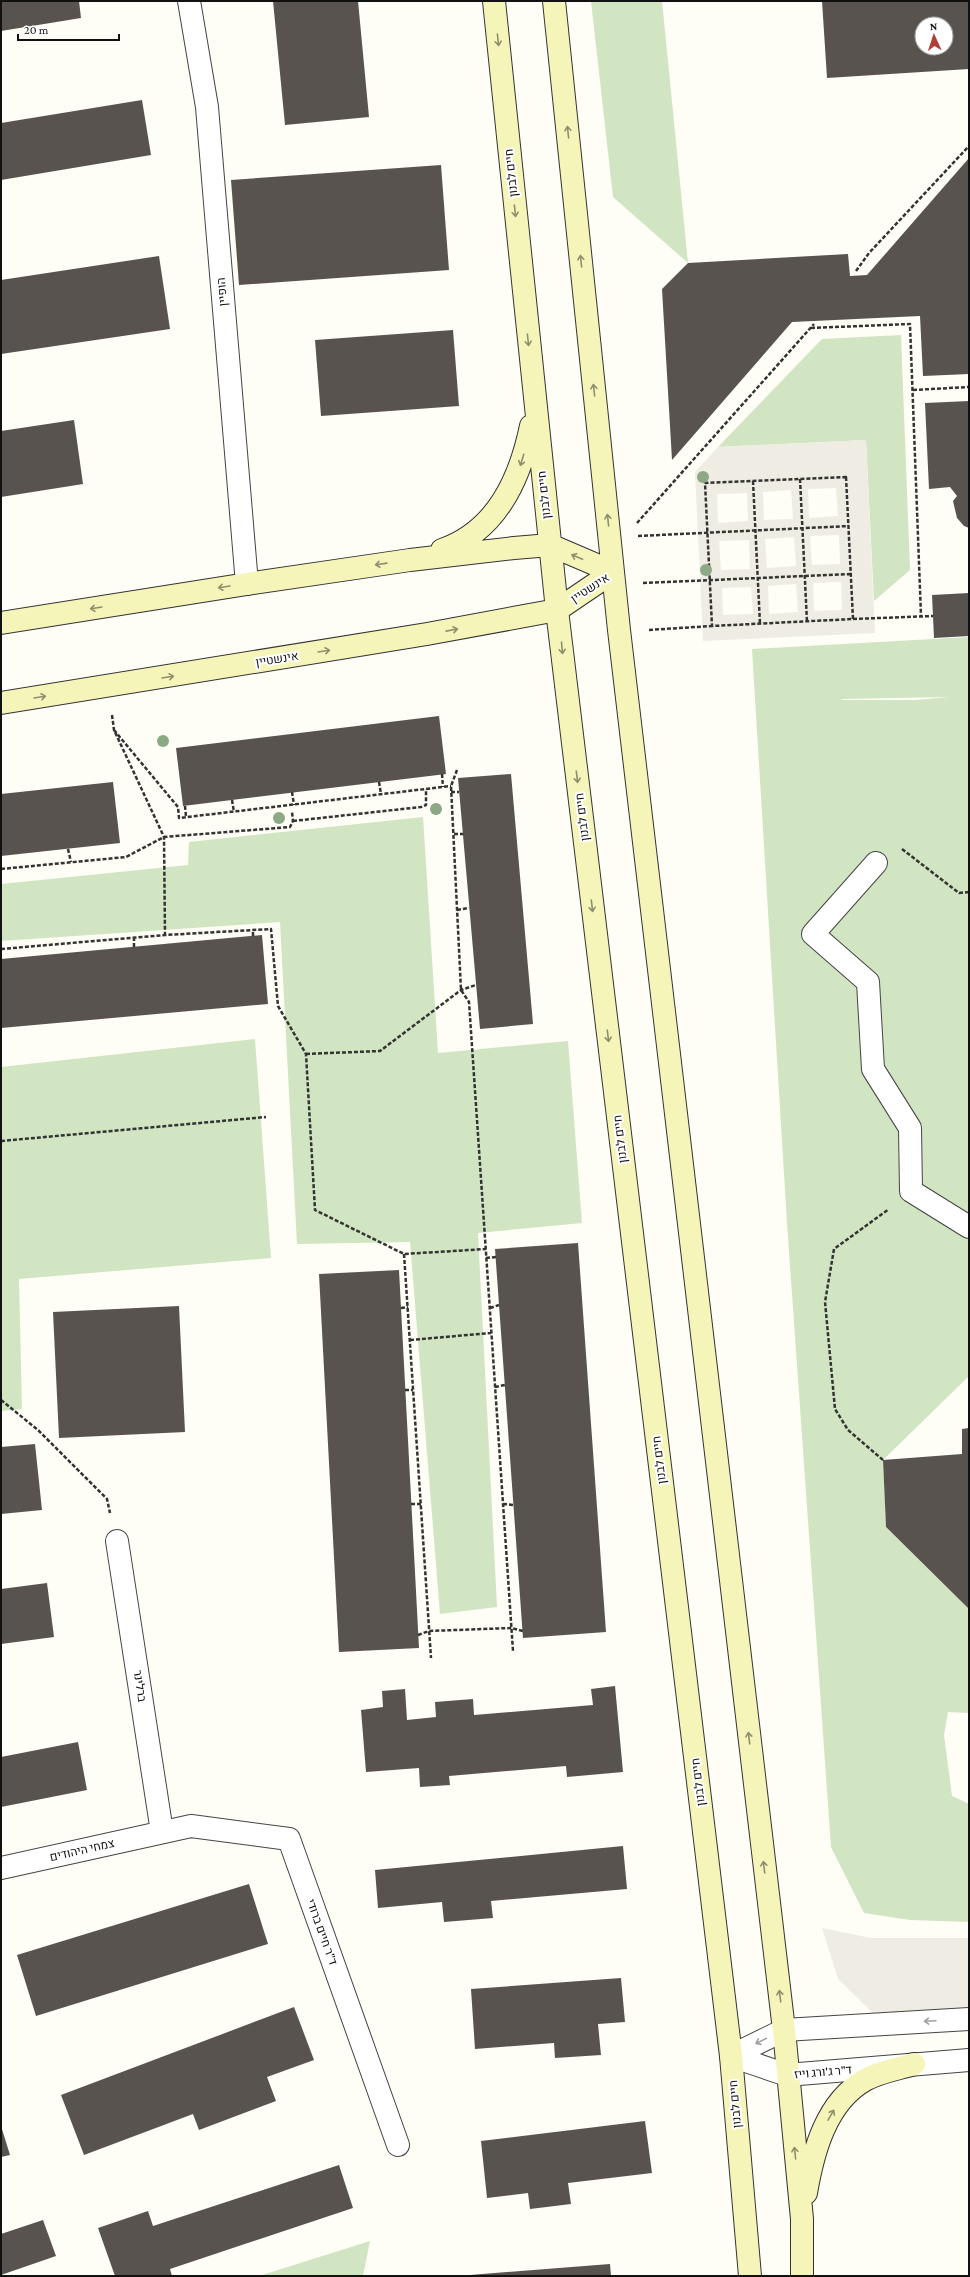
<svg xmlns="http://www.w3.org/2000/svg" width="970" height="2277" font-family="'Crimson Pro',Heebo,serif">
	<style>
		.green { fill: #d1e5c2; fill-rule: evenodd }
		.plaza { fill: #efede3; fill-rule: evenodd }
		.building { fill: #58534e; fill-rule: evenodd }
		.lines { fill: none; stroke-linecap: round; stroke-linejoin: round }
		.street-casing { stroke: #444; stroke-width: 24 }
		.secondary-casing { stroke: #333; stroke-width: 24 }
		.path { stroke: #333; stroke-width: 2.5; stroke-dasharray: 4 2; stroke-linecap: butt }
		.street { stroke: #fff; stroke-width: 22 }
		.secondary { stroke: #f6f5b9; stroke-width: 22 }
		.tree { fill: #8ca885 }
		.oneway { stroke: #8f8e6d }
		.oneway2 { stroke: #a0a0a0 }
		.labels { text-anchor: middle; stroke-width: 4; stroke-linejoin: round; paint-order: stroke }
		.street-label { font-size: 12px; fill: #111; stroke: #fff }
	</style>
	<rect width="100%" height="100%" fill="#fefdf6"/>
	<path class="green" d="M591,1H662L688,263L613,197Z
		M901,335L910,570L874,601L866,440L718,447L822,339Z
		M969,637V1376L883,1460L886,1527L969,1609V1713L948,1712L944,1735L952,1796L969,1804V1922L910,1920L864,1913L831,1847L787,1223L752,649ZM949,697L915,700H842V699Z
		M423,817L438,1053L568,1041L582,1223L478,1233L497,1607L440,1614L410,1242L297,1244L280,922L1,941V884L188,865L189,842Z
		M255,1039L271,1258L19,1279L22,1409L1,1411V1067Z
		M370,2241L363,2276H259Z"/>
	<path class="plaza" d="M866,440L875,633L703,641L695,472L718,447ZM836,488L838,516L809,518L808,489ZM791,490L793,519L764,520L763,492ZM747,493L748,521L718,523L717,494ZM839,535L840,564L812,565L810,536ZM794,537L796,566L767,568L765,539ZM749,540L750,569L721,570L719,541ZM841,582L842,610L814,611L813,583ZM796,584L798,612L769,614L768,586ZM751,587L753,614L723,615L722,588Z
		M822,1928L871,1938H969V2019L884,2024L838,1979Z"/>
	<path class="building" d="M1,1H79L81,18L1,31Z
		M273,1H358L369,117L285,125Z
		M822,1H969V69L827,78ZM922,24H946V48H922Z
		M142,100L151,155L1,180V123Z
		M969,158V374L923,376L920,316L792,322L672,460L662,289L688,263L848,254L850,276L867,275Z
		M441,165L449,270L239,285L231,180Z
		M159,256L170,329L1,354V280Z
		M453,330L459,406L321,416L315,340Z
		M969,401V528L964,526L957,518L953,501L957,496L950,487L929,489L925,403Z
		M74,420L83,484L1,497V431Z
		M969,593V636L934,638L932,595Z
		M439,716L446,774L183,806L176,748Z
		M511,774L533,1024L480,1029L458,778Z
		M113,782L120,843L1,856V794Z
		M262,935L268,1004L1,1028V959Z
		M578,1243L606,1632L523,1638L495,1249Z
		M399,1270L419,1648L339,1652L319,1274Z
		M179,1306L185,1432L59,1438L53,1312Z
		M969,1428V1609L886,1527L883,1460L962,1454V1429Z
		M35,1444L42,1510L1,1514V1447Z
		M47,1583L54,1637L1,1644V1589Z
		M615,1686L623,1772L567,1777L566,1766L449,1776L450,1785L420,1787L419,1768L366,1772L361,1710L383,1707L382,1691L405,1689L407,1720L436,1717L435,1702L473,1699L474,1715L593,1705L591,1689Z
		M78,1742L87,1790L1,1807V1757Z
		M623,1846L627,1889L491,1901L493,1918L444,1922L442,1902L378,1908L375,1870Z
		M249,1884L268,1944L36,2016L17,1955Z
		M621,1978L625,2022L598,2024L601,2055L555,2058L554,2043L475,2049L471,1989Z
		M294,2007L314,2060L267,2077L276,2101L199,2130L193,2114L84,2155L61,2095Z
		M645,2121L652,2173L568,2183L571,2204L530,2209L528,2193L487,2198L481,2141Z
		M1,2126L10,2155L1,2157Z
		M339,2165L353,2208L170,2269L172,2276H115L98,2228L148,2211L153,2226Z
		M43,2220L56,2256L1,2275V2234Z
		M610,2264L611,2276H470V2275Z"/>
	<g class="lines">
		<defs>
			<path id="street" d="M189,1L207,107L247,584
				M876,863L813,934L868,982L873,1069L910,1128L911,1191L969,1227
				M117,1541L162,1832
				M1,1868L191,1826L289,1839L398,2145
				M731,2056L784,2030L969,2019
				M731,2056L787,2075L969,2060"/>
			<path id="secondary" d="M494,1L557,610L731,2056L750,2276
				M554,1L619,630L784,2030L802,2219V2276
				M442,550C497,531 520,479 531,426
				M1,623L247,584L410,560L514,548L550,545L613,572
				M1,703L427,634L557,610L613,572
				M806,2193C813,2152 826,2102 865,2080C879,2072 898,2069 914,2064"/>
		</defs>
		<use href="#street" class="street-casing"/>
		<use href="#secondary" class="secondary-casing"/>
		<path class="path" d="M856,271L869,253L969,146
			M811,328L910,324L921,616
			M913,390L969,387
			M846,477L853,619L712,626L705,483Z
			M800,479L807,622
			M753,481L760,624
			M637,523L814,324
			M638,536L849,526
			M643,583L851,574
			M853,619L933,616
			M649,630L712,626
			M112,715L114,730L164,837L165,935
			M114,730L178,807L179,818L451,786
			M457,770L451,786L461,990L469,1002L513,1651
			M442,774L443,787
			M379,782L381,794
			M292,792L294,805
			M451,792H459
			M232,800L234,812
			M185,806L186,817
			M293,821L421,807L426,805V789
			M454,834H463
			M68,849L71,862
			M902,849L959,893L969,892
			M1,869L126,857L164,837L290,827L293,821L292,812
			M457,910L469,908
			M253,936V930
			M134,937V947
			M1,949L165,935L271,929L278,1006L306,1054L315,1210L404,1254L486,1249
			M306,1054L380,1051L461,990L476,985
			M1,1141L266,1117
			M404,1254L431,1658
			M486,1258L496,1257
			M401,1308L408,1307
			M490,1308L499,1305
			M410,1340L491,1333
			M495,1387L505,1385
			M405,1390H413
			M1,1400L38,1430L107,1499L110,1513
			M883,1460L848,1430L835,1409L825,1302L834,1249L889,1209
			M411,1504H421
			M503,1504L514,1505
			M418,1635L429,1631L511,1628L523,1631"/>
		<use href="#street" class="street"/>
		<use href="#secondary" class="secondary"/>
	</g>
	<g class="tree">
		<circle cx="703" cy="477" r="6"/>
		<circle cx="706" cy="570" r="6"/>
		<circle cx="163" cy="741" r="6"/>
		<circle cx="436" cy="809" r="6"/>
		<circle cx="279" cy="818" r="6"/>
	</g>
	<defs><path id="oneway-shaft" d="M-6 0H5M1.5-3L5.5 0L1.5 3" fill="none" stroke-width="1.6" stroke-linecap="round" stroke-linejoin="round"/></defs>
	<g class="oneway">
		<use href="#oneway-shaft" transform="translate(498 40) rotate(84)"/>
		<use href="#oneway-shaft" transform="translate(568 132) rotate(-96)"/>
		<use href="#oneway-shaft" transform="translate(515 211) rotate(84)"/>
		<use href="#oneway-shaft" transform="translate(581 261) rotate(-96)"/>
		<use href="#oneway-shaft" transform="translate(528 340) rotate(84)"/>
		<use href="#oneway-shaft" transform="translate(594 390) rotate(-96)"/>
		<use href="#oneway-shaft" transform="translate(522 460) rotate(107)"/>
		<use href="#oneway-shaft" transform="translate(608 520) rotate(-96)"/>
		<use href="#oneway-shaft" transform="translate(577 557) rotate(-157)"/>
		<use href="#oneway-shaft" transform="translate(381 564) rotate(172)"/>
		<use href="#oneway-shaft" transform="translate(224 587) rotate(171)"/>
		<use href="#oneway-shaft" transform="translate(96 608) rotate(171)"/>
		<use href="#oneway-shaft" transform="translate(452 630) rotate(-11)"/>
		<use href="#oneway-shaft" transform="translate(562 648) rotate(85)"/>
		<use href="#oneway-shaft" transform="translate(324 651) rotate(-9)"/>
		<use href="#oneway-shaft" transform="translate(168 677) rotate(-9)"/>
		<use href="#oneway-shaft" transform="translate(40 697) rotate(-9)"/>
		<use href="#oneway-shaft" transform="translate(577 777) rotate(83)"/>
		<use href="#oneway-shaft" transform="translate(592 906) rotate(83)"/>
		<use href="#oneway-shaft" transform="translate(608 1036) rotate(83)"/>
		<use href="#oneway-shaft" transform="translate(749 1738) rotate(-97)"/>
		<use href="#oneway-shaft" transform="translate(764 1867) rotate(-97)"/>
		<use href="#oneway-shaft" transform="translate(780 1996) rotate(-97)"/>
		<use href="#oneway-shaft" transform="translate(831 2115) rotate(-60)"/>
		<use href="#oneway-shaft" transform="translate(795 2153) rotate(-96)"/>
	</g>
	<g class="oneway2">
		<use href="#oneway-shaft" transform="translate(930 2021) rotate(177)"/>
		<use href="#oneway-shaft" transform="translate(761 2041) rotate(154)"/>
	</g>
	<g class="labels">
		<g class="street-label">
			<text transform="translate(511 173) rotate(-96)" y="4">חיים לבנון</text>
			<text transform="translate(222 292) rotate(-95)" y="4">הופיין</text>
			<text transform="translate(544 495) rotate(-96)" y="4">חיים לבנון</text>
			<text transform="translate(590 588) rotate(-33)" y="4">אינשטיין</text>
			<text transform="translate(277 659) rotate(-9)" y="4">אינשטיין</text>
			<text transform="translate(582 817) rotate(-97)" y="4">חיים לבנון</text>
			<text transform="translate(620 1139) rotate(-97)" y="4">חיים לבנון</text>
			<text transform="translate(659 1460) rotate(-97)" y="4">חיים לבנון</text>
			<text transform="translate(140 1686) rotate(81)" y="4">ברלינר</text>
			<text transform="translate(698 1782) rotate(-97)" y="4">חיים לבנון</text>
			<text transform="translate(82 1850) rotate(-13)" y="4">צמחי היהודים</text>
			<text transform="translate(322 1932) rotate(70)" y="4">ד"ר חיים ברודי</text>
			<text transform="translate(823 2072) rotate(-5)" y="4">ד"ר ג'ורג וייז</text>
			<text transform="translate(735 2104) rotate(-95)" y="4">חיים לבנון</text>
		</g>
	</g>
	<rect width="970" height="2277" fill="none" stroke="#111111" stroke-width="4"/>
	<g transform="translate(934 36) rotate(357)"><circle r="19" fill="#ffffff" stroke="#a0a0a0"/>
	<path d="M0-3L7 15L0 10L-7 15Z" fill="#b13f38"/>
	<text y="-6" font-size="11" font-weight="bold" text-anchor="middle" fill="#111111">N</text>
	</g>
	<path d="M18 34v6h101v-6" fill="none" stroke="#111111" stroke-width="2"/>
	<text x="24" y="34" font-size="12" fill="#111111" stroke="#ffffff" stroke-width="3" paint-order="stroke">20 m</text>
</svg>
